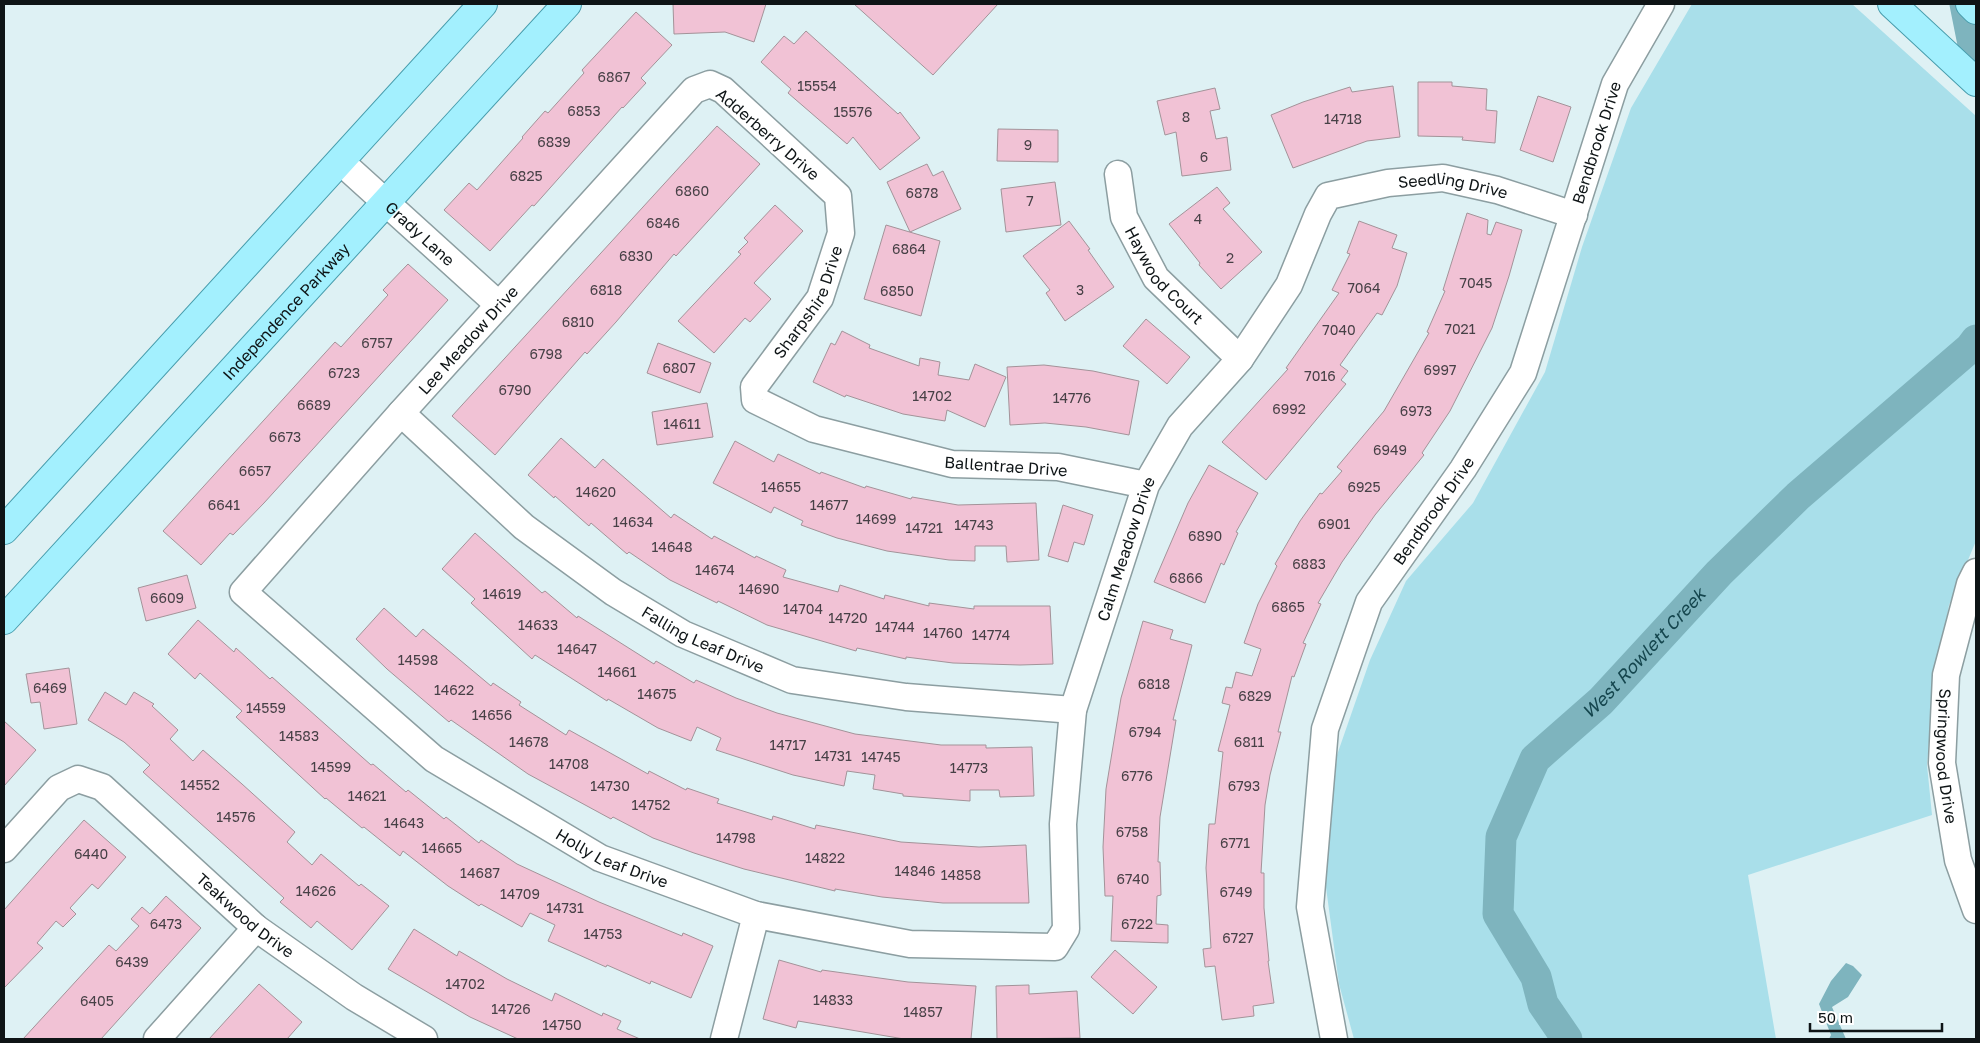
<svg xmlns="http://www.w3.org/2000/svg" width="1980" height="1043" font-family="'Golos Text',sans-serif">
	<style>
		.green { fill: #a9dfea }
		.water { fill: #7eb4be }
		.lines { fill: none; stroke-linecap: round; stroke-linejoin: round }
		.river { stroke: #7eb4be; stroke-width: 31 }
		.building { fill: #f1c2d5; stroke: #a39399 }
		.minor-casing { stroke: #8c9ea1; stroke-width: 29 }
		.major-casing { stroke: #479cac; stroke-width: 30 }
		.minor { stroke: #fff; stroke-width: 26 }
		.major { stroke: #a3f0fe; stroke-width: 28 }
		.labels { text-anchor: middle; stroke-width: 5; stroke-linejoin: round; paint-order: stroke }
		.number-label { font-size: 14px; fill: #474046 }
		.street-label { font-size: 16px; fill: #0e1416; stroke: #fff }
		.water-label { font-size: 18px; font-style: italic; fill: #15464e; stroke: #fff }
	</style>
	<rect width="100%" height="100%" fill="#def1f4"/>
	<path class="green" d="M1692,4H1852L1976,116V541L1949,605L1934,686L1927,765L1932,815L1748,875L1776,1039H1354L1339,984L1325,880L1337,755L1370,660L1406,581L1473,503L1545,372L1582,247L1631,108Z"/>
	<path class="water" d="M1846,963L1853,966L1862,975L1848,997L1832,1007L1846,1039H1829L1831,1035L1819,1004L1831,981Z"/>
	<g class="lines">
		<g class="river">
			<path d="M1965,4L1976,59"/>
			<path id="s1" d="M1567,1039L1543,1004L1536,977L1498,914L1501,837L1535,759L1601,701L1719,573L1798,496L1970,348L1976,340"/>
		</g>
	</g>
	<path class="building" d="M673,4H766L754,42L725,32L674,34Z
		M854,4H998L933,75Z
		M636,12L672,45L641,78L646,83L623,108L622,107L534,206L532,205L490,251L444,210L469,183L477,190L523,138L522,137L545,111L548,113L584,73L582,70Z
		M806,31L898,114L900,112L920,138L880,170L853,137L847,144L788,93L791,89L761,62L784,36L794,44Z
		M1418,82H1452V86L1487,89L1486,110L1497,111L1495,143L1462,140L1463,137L1418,136Z
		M1393,86L1400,137L1367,141L1293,168L1271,115L1303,102L1350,87L1352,92Z
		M1215,88L1220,109L1210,111L1216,139L1227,137L1231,170L1182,176L1176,132L1165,135L1157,101Z
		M1538,96L1571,107L1553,162L1520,150Z
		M717,126L760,164L676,256L674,254L616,322L587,354L585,352L495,455L452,416Z
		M998,129L1058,130V162L997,161Z
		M927,164L933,176L943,171L961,209L910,232L887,182Z
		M1055,182L1061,225L1006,232L1001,189Z
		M1217,187L1230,203L1223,209L1262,252L1221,289L1199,265L1200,263L1169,224Z
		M775,205L803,231L754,283L771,299L750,322L745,318L714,353L678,321L741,254L738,252L748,242L744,238Z
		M1467,213L1488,220L1487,234L1491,235L1496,222L1522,230L1509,276L1492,328L1450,411L1422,453L1424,455L1375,515L1342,562L1318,603L1321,604L1303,643L1306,644L1294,677L1292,676L1278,732H1281L1270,775L1265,805L1261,873H1264V908L1269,961H1268L1274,1003L1253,1006L1254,1016L1222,1020L1215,966L1205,967L1203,949L1211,948L1206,868L1209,824H1215L1223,752L1218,751L1230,705L1222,703L1226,687L1232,688L1236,672L1252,676L1261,649L1244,643L1258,604L1277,566L1275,564L1300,521L1320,493L1322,494L1342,471L1337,467L1384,411L1429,333L1427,332L1445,291L1443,290Z
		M1069,221L1090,249L1088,250L1114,287L1065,321L1046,293L1050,290L1023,256Z
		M1359,221L1397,235L1392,248L1407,253L1397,286L1382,315L1377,313L1340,365L1348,371L1341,380L1346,384L1266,480L1222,442L1288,369L1286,368L1339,293L1332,290L1350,254L1347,253Z
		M886,225L940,241L921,316L864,299Z
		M408,264L448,300L264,503L233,535L230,533L201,565L163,531L335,342L341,347L388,295L383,290Z
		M1146,319L1190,357L1167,384L1123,346Z
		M842,331L870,345L869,348L919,366L920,358L940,362L938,375L969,380L975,364L1006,377L985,427L947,410L945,421L903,414L846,395L845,397L813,382L831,343L835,345Z
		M658,343L711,363L700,393L647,373Z
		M1044,365L1093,371L1139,381L1129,435L1086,427L1045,423L1010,425L1007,367Z
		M707,403L713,437L657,445L652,412Z
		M561,438L595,468L603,459L671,518L674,514L712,539L714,536L755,558L756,556L786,570L783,577L838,592L840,585L884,599L885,595L929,606V603L974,609V606H1050L1053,664L1020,665L953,663L906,657V659L857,648L856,651L767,625L718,601L717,603L670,580L629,552L627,554L591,523L589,526L555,496L554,498L528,475Z
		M735,441L774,462L778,454L820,474L821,472L865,488L866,486L911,499L912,497L958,505L1036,503L1039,560L1007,562L1006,546H975V561L949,560L887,551L837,538L801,525L803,521L774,507L771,513L713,483Z
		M1209,465L1258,493L1236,532L1238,533L1224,565L1221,563L1205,603L1154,582L1188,503Z
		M1063,505L1093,515L1084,545L1074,542L1068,562L1048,556Z
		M475,533L542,593L545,591L577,618L578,616L654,664L656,661L694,683L696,680L736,698L777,713L855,734L941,745H986V748L1032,747L1034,796L1000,797L999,790H970V801L903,796V794L873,789L875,775L847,771L844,786L793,775L716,750L721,738L697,727L691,741L658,728L608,699L607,701L535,655L532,659L471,603L475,599L442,569Z
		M187,575L196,608L146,621L138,588Z
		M384,608L416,637L423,629L491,686L493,683L521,702L519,705L566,735L569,730L648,774L649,771L686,790L687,788L719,799L717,803L772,820L773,816L815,829L816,825L901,842L979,847L1026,845L1029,903H943L882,897L835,889V891L744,869L694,853L653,838L613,817L611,819L528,774L451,720L449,722L387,669L356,639Z
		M198,620L234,652L236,648L270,679L272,677L371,765L373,764L406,792L408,790L444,819L446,817L479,843L481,840L517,864L599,902L682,936L683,933L713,946L691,998L651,981L650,984L607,965L606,967L548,941L555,925L530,913L522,927L481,904L479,906L448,886L403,851L400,856L364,827L362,828L326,798L325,799L236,717L242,711L200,673L195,679L168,654Z
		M1143,621L1173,630L1170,639L1192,645L1173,720H1176L1160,817L1158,862H1160L1161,895L1157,896L1156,924L1168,925V943L1111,941L1113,896H1105L1103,847L1106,789L1121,698Z
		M69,668L77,724L44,729L40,702L31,703L26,674Z
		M105,692L126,705L134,692L154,704L152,706L178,730L170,739L193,761L203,750L242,784L295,832L287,842L312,865L321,854L359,886L361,884L389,906L352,950L317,921L311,928L280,902L284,898L143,772L150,765L124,742L88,720Z
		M4,721L36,750L4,786Z
		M84,820L126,857L98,889L92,884L70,908L76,914L63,927L56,921L37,943L43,948L4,988V910Z
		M166,896L201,928L101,1039H23L109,945L116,951L139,926L131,919L142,907L150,914Z
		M414,929L457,956L459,951L507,979L552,1001L555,993L602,1016L603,1013L621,1021L617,1029L640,1039H518L470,1017L388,969Z
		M1115,950L1157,987L1133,1014L1091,977Z
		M779,960L821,972L822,970L908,982L976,986L971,1039H904L798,1021L796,1028L763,1019Z
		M259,984L302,1022L287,1039H209Z
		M1029,985V994L1077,991L1080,1038L997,1039L996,986Z"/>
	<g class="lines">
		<defs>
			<g id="minor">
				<path id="s2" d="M340,161L499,305"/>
				<path id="s3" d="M1118,174L1124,217L1156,278L1240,359"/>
				<path id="s4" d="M401,413L524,527L613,592L683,634L792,680L906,697L1073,710"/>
				<path id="s5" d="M1146,485L1058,467L952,464L814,429L755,400L754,387L820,298L841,233L838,196L723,90L710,84L694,90L401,413L243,592L434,759L600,858L756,915L910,944L1055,947L1066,929L1063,824L1073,710L1146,485L1180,426L1240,359L1289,285L1318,214L1328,196L1388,183L1443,178L1497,190L1574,215"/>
				<path id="s6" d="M1976,572L1970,584L1946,675L1942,763L1958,860L1976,910"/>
				<path id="s7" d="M4,849L59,788L78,779L102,787L256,928L354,997L424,1039"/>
				<path d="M157,1039L256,928"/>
				<path d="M724,1039L756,915"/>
				<path id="s8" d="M1334,1039L1310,907L1325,729L1369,602L1463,469L1523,373L1615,84L1661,4"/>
			</g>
			<g id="major">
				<path d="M1892,4L1976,82"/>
				<path d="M1970,4L1976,10"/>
				<path d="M4,530L483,4"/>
				<path id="s9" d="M4,620L567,4"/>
			</g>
		</defs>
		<use href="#minor" class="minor-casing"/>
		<use href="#major" class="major-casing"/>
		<use href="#minor" class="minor"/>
		<use href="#major" class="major"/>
	</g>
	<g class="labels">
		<g class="number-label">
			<text x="614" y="82">6867</text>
			<text x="817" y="91">15554</text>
			<text x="584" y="116">6853</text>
			<text x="853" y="117">15576</text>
			<text x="1186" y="122">8</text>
			<text x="1343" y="124">14718</text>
			<text x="554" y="147">6839</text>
			<text x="1028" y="150">9</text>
			<text x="1204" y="162">6</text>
			<text x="526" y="181">6825</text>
			<text x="692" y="196">6860</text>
			<text x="922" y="198">6878</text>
			<text x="1030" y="206">7</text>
			<text x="1198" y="224">4</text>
			<text x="663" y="228">6846</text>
			<text x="909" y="254">6864</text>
			<text x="636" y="261">6830</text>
			<text x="1230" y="263">2</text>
			<text x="1476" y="288">7045</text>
			<text x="1364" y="293">7064</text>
			<text x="606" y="295">6818</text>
			<text x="1080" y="295">3</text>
			<text x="897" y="296">6850</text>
			<text x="578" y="327">6810</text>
			<text x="1460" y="334">7021</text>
			<text x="1339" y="335">7040</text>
			<text x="377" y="348">6757</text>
			<text x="546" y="359">6798</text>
			<text x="679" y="373">6807</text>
			<text x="1440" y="375">6997</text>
			<text x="344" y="378">6723</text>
			<text x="1320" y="381">7016</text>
			<text x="515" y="395">6790</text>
			<text x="932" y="401">14702</text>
			<text x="1072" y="403">14776</text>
			<text x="314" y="410">6689</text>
			<text x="1289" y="414">6992</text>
			<text x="1416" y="416">6973</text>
			<text x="682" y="429">14611</text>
			<text x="285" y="442">6673</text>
			<text x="1390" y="455">6949</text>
			<text x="255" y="476">6657</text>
			<text x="781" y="492">14655</text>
			<text x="1364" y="492">6925</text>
			<text x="596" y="497">14620</text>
			<text x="224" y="510">6641</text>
			<text x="829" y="510">14677</text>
			<text x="876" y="524">14699</text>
			<text x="633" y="527">14634</text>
			<text x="1334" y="529">6901</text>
			<text x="974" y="530">14743</text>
			<text x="924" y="533">14721</text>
			<text x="1205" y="541">6890</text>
			<text x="672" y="552">14648</text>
			<text x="1309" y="569">6883</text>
			<text x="715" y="575">14674</text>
			<text x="1186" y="583">6866</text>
			<text x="759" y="594">14690</text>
			<text x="502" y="599">14619</text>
			<text x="167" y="603">6609</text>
			<text x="1288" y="612">6865</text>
			<text x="803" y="614">14704</text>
			<text x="848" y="623">14720</text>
			<text x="538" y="630">14633</text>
			<text x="895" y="632">14744</text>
			<text x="943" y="638">14760</text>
			<text x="991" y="640">14774</text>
			<text x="577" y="654">14647</text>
			<text x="418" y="665">14598</text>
			<text x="617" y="677">14661</text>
			<text x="1154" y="689">6818</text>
			<text x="50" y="693">6469</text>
			<text x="454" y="695">14622</text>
			<text x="657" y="699">14675</text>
			<text x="1255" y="701">6829</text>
			<text x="266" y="713">14559</text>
			<text x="492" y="720">14656</text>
			<text x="1145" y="737">6794</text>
			<text x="299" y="741">14583</text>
			<text x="529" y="747">14678</text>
			<text x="1249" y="747">6811</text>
			<text x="788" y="750">14717</text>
			<text x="833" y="761">14731</text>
			<text x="881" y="762">14745</text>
			<text x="569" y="769">14708</text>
			<text x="331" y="772">14599</text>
			<text x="969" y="773">14773</text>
			<text x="1137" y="781">6776</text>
			<text x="200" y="790">14552</text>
			<text x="610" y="791">14730</text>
			<text x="1244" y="791">6793</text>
			<text x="367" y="801">14621</text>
			<text x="651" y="810">14752</text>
			<text x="236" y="822">14576</text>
			<text x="404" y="828">14643</text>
			<text x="1132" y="837">6758</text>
			<text x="736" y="843">14798</text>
			<text x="1235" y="848">6771</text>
			<text x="442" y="853">14665</text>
			<text x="91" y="859">6440</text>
			<text x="825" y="863">14822</text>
			<text x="915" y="876">14846</text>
			<text x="480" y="878">14687</text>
			<text x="961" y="880">14858</text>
			<text x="1133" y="884">6740</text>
			<text x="316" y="896">14626</text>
			<text x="1236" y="897">6749</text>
			<text x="520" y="899">14709</text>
			<text x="565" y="913">14731</text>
			<text x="166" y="929">6473</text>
			<text x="1137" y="929">6722</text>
			<text x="603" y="939">14753</text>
			<text x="1238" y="943">6727</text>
			<text x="132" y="967">6439</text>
			<text x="465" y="989">14702</text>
			<text x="833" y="1005">14833</text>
			<text x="97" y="1006">6405</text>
			<text x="511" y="1014">14726</text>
			<text x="923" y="1017">14857</text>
			<text x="562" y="1030">14750</text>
		</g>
		<g class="street-label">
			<text transform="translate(768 134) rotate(41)" y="6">Adderberry Drive</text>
			<text dy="6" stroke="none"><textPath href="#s8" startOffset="965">Bendbrook Drive</textPath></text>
			<text dy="6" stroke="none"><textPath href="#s5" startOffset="3359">Seedling Drive</textPath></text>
			<text dy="6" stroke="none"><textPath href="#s2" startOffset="108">Grady Lane</textPath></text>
			<text dy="6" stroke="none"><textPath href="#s3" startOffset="115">Haywood Court</textPath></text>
			<text dy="6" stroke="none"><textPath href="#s5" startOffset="519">Sharpshire Drive</textPath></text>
			<text dy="6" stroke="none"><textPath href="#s9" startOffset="418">Independence Parkway</textPath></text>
			<text transform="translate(468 340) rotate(-48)" y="6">Lee Meadow Drive</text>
			<text transform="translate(1006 466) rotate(4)" y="6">Ballentrae Drive</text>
			<text dy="6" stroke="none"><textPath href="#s8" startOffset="559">Bendbrook Drive</textPath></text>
			<text dy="6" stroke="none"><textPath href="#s5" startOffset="2821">Calm Meadow Drive</textPath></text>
			<text dy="6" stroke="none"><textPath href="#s4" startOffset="380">Falling Leaf Drive</textPath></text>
			<text dy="6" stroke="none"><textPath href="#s6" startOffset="189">Springwood Drive</textPath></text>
			<text dy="6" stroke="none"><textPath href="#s5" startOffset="1954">Holly Leaf Drive</textPath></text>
			<text dy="6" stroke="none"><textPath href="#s7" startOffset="321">Teakwood Drive</textPath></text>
		</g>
		<g class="water-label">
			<text dy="6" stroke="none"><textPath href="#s1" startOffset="458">West Rowlett Creek</textPath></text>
		</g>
	</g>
	<rect width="1980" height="1043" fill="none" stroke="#0e1416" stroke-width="10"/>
	<path d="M1810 1023v8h132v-8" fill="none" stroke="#0e1416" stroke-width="2.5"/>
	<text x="1818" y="1023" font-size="15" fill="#0e1416" stroke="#ffffff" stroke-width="4" paint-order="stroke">50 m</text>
</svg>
